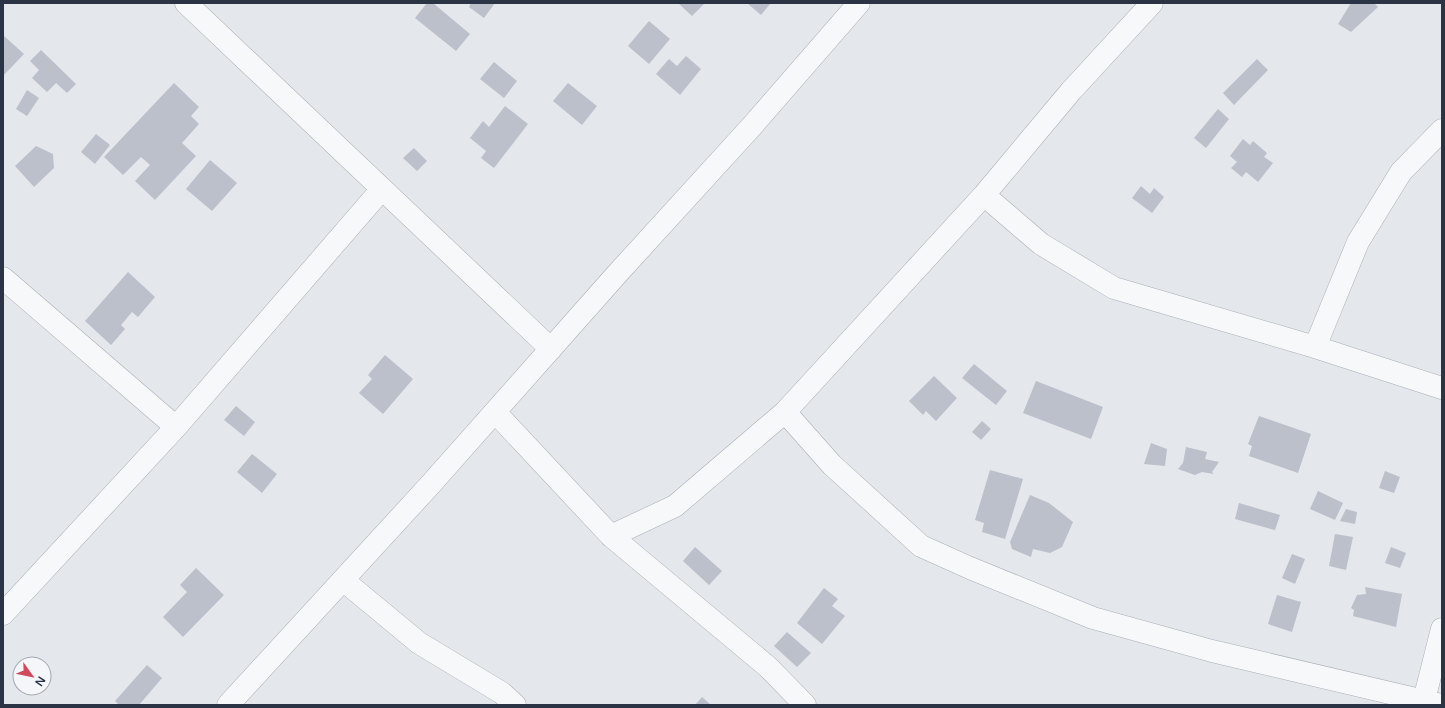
<svg xmlns="http://www.w3.org/2000/svg" width="1445" height="708" font-family="'Varela Round',sans-serif">
	<style>
		.building { fill: #bbc0ca }
		.lines { fill: none; stroke-linecap: round; stroke-linejoin: round }
		.minor-casing { stroke: #a9aeb7; stroke-width: 23 }
		.minor { stroke: #f7f8fa; stroke-width: 22 }
	</style>
	<rect width="100%" height="100%" fill="#e4e7ec"/>
	<path class="building" d="M427,3H433L470,34L456,51L415,18Z
		M471,3H495L484,18L469,7Z
		M678,3H705L692,16Z
		M747,3H771L761,15Z
		M1351,3H1374L1378,7L1351,32L1338,24Z
		M649,21L670,39L649,64L628,46Z
		M4,36L24,54L3,76V37Z
		M41,50L76,84L67,93L56,83L47,92L32,78L39,70L30,61Z
		M686,56L701,69L680,95L656,74L669,59L677,66Z
		M1257,59L1268,70L1234,105L1223,93Z
		M494,62L517,81L504,98L480,79Z
		M174,83L199,107L191,116L199,124L182,143L196,156L155,200L135,181L150,165L141,157L123,175L104,157Z
		M568,83L597,106L582,125L553,101Z
		M27,90L39,98L27,116L16,109Z
		M505,106L528,124L494,168L481,158L486,151L470,138L483,121L489,127Z
		M1218,109L1229,119L1206,148L1194,138Z
		M96,134L110,145L95,164L81,152Z
		M1243,139L1250,145L1253,141L1267,153L1264,157L1273,163L1258,182L1246,172L1242,177L1231,168L1237,162L1230,156Z
		M36,146L53,154L54,168L34,187L15,166Z
		M414,148L427,161L417,171L403,158Z
		M210,160L237,183L212,211L186,189Z
		M1141,186L1150,194L1154,188L1164,197L1152,213L1132,198Z
		M128,272L155,297L138,317L132,312L121,325L125,329L111,345L85,321Z
		M385,355L413,379L383,414L359,393L372,379L368,375Z
		M974,364L1007,391L996,405L962,378Z
		M934,376L957,398L936,421L926,411L923,415L909,401Z
		M1036,381L1103,407L1091,439L1023,413Z
		M236,406L255,422L244,436L224,420Z
		M1259,416L1311,434L1298,473L1249,456L1252,446L1248,444Z
		M982,421L991,429L981,440L972,432Z
		M1151,443L1167,449L1165,466L1144,464Z
		M1186,447L1207,452L1205,459L1219,462L1212,472L1214,474L1202,472L1195,475L1178,469L1183,463Z
		M252,454L277,474L262,493L237,472Z
		M990,470L1023,479L1005,539L982,532L984,523L975,520Z
		M1385,471L1400,477L1394,493L1379,488Z
		M1318,491L1343,503L1335,520L1310,509Z
		M1030,495L1049,503L1073,522L1062,547L1050,553L1033,549L1031,557L1012,549L1010,542Z
		M1239,503L1280,515L1275,530L1235,519Z
		M1346,509L1357,512L1355,524L1340,521Z
		M1335,534L1353,537L1346,570L1329,566Z
		M695,547L722,571L709,585L683,561Z
		M1391,547L1406,553L1400,568L1385,563Z
		M1292,554L1305,559L1295,584L1282,578Z
		M196,568L224,595L183,637L163,617L187,592L180,585Z
		M1365,587L1402,594L1396,627L1353,616L1354,610L1351,608L1357,595L1366,594Z
		M824,588L838,599L832,606L845,616L822,644L797,623Z
		M1277,595L1301,602L1292,632L1268,624Z
		M787,632L811,653L797,667L774,646Z
		M147,665L162,678L139,705H119L115,701Z
		M702,697L711,705H695Z"/>
	<g class="lines">
		<defs>
			<path id="minor" d="M186,3L551,349
				M984,195L1041,244L1114,288L1315,347L1442,388
				M3,278L176,427
				M1315,347L1358,242L1401,172L1442,130
				M495,412L611,536L768,667L805,705
				M785,412L832,465L921,546L970,568L1093,618L1212,651L1441,705
				M611,536L675,506L785,412L984,195L1071,91L1152,3
				M343,580L419,643L502,693L515,705
				M3,614L176,427L382,189
				M1424,700L1442,629
				M228,705L430,485L617,274L752,126L859,3"/>
		</defs>
		<use href="#minor" class="minor-casing"/>
		<use href="#minor" class="minor"/>
	</g>
	<rect width="1445" height="708" fill="none" stroke="#2b3445" stroke-width="8"/>
	<g transform="translate(32 676) rotate(123)"><circle r="19" fill="#f4f6f9" stroke="#a4a8b1"/>
	<path d="M0-3L7 15L0 10L-7 15Z" fill="#d1495b"/>
	<text y="-6" font-size="11" font-weight="bold" text-anchor="middle" fill="#2b3445">N</text>
	</g>
</svg>
